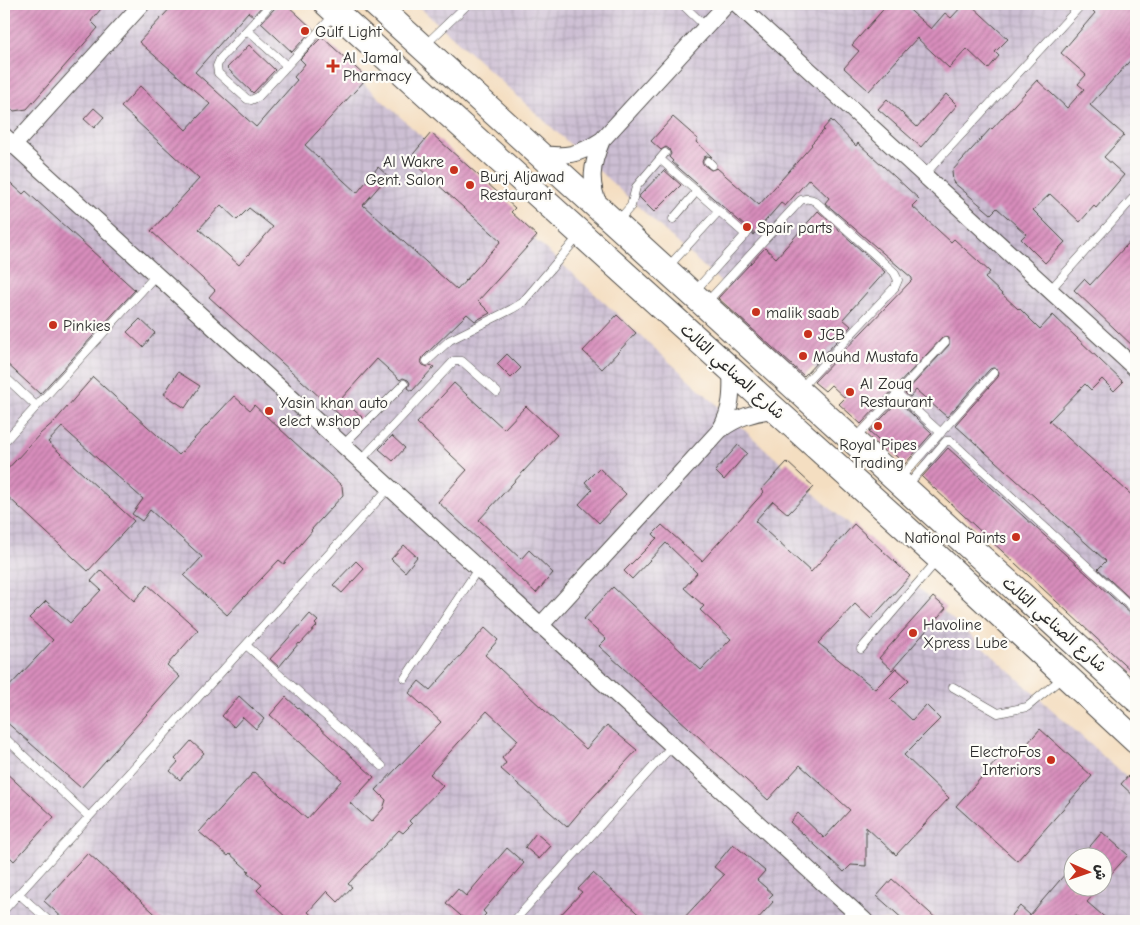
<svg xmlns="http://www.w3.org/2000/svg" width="1140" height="925" font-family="'Comic Neue','Playpen Sans Arabic',sans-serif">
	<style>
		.industrial { fill: url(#industrial-grid); fill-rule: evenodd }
		.building { fill: url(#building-hatch); fill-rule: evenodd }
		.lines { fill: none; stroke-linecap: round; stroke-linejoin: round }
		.lane-casing { stroke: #494642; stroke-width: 9 }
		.street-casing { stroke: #494642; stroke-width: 18 }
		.primary-casing { stroke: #494642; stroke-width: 27 }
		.lane { stroke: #fff; stroke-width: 8 }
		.street { stroke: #fff; stroke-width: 16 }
		.primary { stroke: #fff; stroke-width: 25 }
		.poi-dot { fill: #c8321e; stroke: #fdfcf7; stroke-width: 2 }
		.labels { text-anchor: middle; stroke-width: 4.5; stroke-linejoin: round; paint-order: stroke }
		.poi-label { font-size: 16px; fill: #2b2b2b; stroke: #fdfcf7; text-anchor: start }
		.street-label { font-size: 16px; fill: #2b2b2b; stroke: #fdfcf7 }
	</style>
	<defs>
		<pattern id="industrial-grid" width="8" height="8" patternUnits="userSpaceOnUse" patternTransform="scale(1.25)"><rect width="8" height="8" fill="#ccbed3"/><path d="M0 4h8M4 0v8" fill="none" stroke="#afa3b5"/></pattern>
		<pattern id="building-hatch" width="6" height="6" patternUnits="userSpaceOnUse" patternTransform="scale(1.25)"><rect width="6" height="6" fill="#d88dbc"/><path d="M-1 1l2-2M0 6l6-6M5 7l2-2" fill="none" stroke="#af7399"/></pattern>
	</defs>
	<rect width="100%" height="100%" fill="#fdfcf7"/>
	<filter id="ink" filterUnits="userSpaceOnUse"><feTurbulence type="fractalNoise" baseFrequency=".02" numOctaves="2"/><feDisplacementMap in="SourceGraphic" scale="10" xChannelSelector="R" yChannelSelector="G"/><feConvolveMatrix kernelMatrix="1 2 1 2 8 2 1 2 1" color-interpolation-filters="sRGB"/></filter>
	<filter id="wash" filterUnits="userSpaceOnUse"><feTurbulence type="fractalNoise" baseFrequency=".0096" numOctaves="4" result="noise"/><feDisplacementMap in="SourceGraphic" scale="20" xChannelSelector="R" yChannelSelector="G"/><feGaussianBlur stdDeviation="1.12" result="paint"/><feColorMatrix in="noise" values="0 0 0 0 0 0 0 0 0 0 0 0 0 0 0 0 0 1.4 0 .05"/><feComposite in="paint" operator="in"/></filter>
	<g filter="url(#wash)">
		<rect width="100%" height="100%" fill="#f4dec1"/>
		<path class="industrial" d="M4,4H276L1136,786V921H4ZM1072,858H1102V888H1072Z
			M416,4H1136V662L456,40Z"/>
		<g id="blocks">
			<path class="building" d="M4,4H105L91,21L98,28L27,109L14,111L4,103Z
				M174,4H264L253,16L248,12L195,72L256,127L297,80L294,77L305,64L300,59L322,37L367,78L305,145L357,193L378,167L388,176L363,205L457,290L501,241L409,159L431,133L515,208L511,212L537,236L478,301L490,313L475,321L467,314L423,357L421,362L423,365L428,367L431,365L434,367L412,391L408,388L410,383L408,380L403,378L400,380L377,359L341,399L362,417L353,427L209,297L215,290L151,231L199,179L121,107L140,86L186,130L210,104L139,42ZM221,205L237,220L249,208L273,227L239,265L199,229Z
				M276,4H286L313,29L292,52L261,23L275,8Z
				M888,4H903L931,29L945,13L951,18L964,4H970L1008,39L995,52L999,56L988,69L967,49L949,68L917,38L869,91L844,68L859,51L852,45Z
				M1100,4H1136V54L1090,105L1124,135L1104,157L1124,175L1096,208L1094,206L1080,222L1050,194L1033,210L1065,242L1045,263L1021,239L1026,234L997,208L991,214L953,182L952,171L991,128L992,129L1037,80L1067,108L1084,89L1078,84L1086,75L1061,53L1095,13L1093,11Z
				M249,45L275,70L253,93L227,68Z
				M946,94L957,105L921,147L878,109L887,99L917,127Z
				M94,108L104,117L94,128L84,119Z
				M673,117L698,139L696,142L712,157L707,156L704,157L702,162L704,165L711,170L717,168L759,205L812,145L811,144L824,130L823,129L831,120L856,146L858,143L919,199L912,206L951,242L954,239L990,272L985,278L1018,309L1019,308L1040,329L1053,315L1123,382L1114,391L1102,379L1091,390L1085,384L1049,421L1136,499V604L1098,569L1106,561L955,425L998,377L999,372L997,369L993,368L990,369L947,417L916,390L910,397L905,393L949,345V338L943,337L861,424L839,404L845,398L831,385L825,391L814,382L912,280V278L825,203L829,198L809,179L785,206L781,203L753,235V231L751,228L746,227L672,162L673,161L669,157L671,154L669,149L666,147L661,150L651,141Z
				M664,170L681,185L654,212L639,197L640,195Z
				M4,177L23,194L26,191L135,290L40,394L4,361Z
				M818,211L885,272L843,319L851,326L804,376L718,298L765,248L776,258Z
				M1136,235V349L1074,290L1084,279L1090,285Z
				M617,315L636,333L602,369L583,351Z
				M140,319L155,333L143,347L127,332Z
				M507,354L521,368L511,378L497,364Z
				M178,372L200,386L185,408L164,394Z
				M93,377L179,455L234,396L250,410L254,405L342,486L343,495L311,530L312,531L284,564L279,560L227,615L184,576L202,557L150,510L142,521L132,514L143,499L62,427L48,442L134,521L88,571L4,493V473L40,434L55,421Z
				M454,383L504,429L526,406L557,435L479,520L521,559L529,550L553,573L536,593L438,502L467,470L417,423Z
				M898,401L932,433L905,464L869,432Z
				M392,436L405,448L393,461L379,449Z
				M738,445L747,453L724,480L715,471Z
				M948,448L1132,615L1136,616V675L922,477Z
				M787,462L814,487L788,514L773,501L755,521L811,572L854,524L910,576L871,619L855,604L818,643L875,689L896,668L909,680L890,699L912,720L926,705L940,719L904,755L949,798L896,855L866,827V866L851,865L844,872L790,822L798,813L824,838L850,810L800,765L768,800L599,646L606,639L584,619L613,587L701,670L731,639L700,610L704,606L684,588L697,573L666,543L632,579L624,571L657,538L653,534L662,525L702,561L764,492L761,490Z
				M599,468L626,494L599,523L579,504L592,490L585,482Z
				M404,545L417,557L405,572L391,559Z
				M356,561L364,569L342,593L333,585Z
				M101,570L134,601L148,585L198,630L167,665L180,677L81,788L4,720V692L53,640L29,618L46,601L70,623L101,590L91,581Z
				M933,597L946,608L892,670L879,658Z
				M310,614L318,621L315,624L317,626L300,644L299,643L279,667L270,659Z
				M485,628L498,640L485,655L586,749L607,725L637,750L582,809L567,827L501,769L506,763L502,758L518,740L487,711L430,774L443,786L409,821L412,824L403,833L399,830L348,884L352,887L338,902L327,891L308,912L318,921H290L257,890L262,885L247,872L249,871L230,854L228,856L199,832L254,772L307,819L342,780L270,715L286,697L374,777L350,803L371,822L383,809L386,800L376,790L441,722L409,693L419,681L430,690Z
				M239,696L264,719L256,729L243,717L234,727L222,716Z
				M1040,729L1092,776L1017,861L956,806L1005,751L1014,759Z
				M191,741L204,753L180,780L170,771L178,762L175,759Z
				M4,771L54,817L14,861L4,851Z
				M1128,776L1136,784V798L1121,784Z
				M1102,832L1128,855L1102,884V858H1080Z
				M536,833L551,846L539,859L525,847Z
				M733,844L765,871L757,880L773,894L769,898L773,902L756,921H681L724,875L714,867Z
				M507,848L524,863L483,911L486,914L479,921H467L446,903L458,889L466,896Z
				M88,853L163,921H66L44,901Z
				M1072,866V888H1099L1087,902L1109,921H1083L1075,915L1070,921H1007L1020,906L1030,915Z
				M593,873L646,921H555L582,892L578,889Z
				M892,879L939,921H905L877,896Z"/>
		</g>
	</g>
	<g filter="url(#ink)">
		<use href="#blocks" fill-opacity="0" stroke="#494642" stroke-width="1"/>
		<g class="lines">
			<defs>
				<path id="lane" d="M271,4L220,59L217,66L218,73L247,99L251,100L258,97L334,15
					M682,4L706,27
					M247,30L287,66
					M424,46L468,4
					M660,159L746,235
					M708,161L712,165
					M924,175L1082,4
					M673,219L697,191
					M617,222L631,206L636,187L665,153
					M667,268L719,211
					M1050,290L1136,195
					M694,292L748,232
					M707,302L801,200C806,198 810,198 815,201L894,272L898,280L895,287L800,389
					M427,361L450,340L512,309L522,303L578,237
					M4,376L36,406
					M897,393L941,433
					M855,439L945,342
					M4,442L156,275
					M343,445L404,384
					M360,461L454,361H462L497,392
					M900,478L994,373
					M907,486L946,441H951L1136,611
					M246,645L382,766
					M861,649L936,562
					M405,678L478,569
					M953,687L998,713L1027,707L1062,678
					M4,737L89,817
					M19,894L49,921
					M4,910L389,488
					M514,921L672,746
					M842,921L853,910"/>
				<path id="street" d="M737,4L1136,369
					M4,136L865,921
					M14,145L142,4
					M538,153C565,158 579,155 602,140L727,4
					M600,208C589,182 591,166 602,140
					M720,430C732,410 732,392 731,369
					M540,626L720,430C738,417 754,412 775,410"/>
				<path id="primary" d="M327,4L939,558L1136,741
					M375,4L1136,699"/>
			</defs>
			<use href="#lane" class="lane-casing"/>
			<use href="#street" class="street-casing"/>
			<use href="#primary" class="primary-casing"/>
			<use href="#lane" class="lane"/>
			<use href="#street" class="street"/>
			<use href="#primary" class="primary"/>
		</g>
	</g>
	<g class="poi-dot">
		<circle cx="305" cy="31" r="5"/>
		<path d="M330.5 58.5h5v5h5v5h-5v5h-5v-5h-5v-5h5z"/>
		<circle cx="454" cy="170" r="5"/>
		<circle cx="470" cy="185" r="5"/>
		<circle cx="747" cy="227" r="5"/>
		<circle cx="756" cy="312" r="5"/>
		<circle cx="53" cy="325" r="5"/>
		<circle cx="808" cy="334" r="5"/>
		<circle cx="803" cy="356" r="5"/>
		<circle cx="850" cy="392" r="5"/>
		<circle cx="269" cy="411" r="5"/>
		<circle cx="878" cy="426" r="5"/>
		<circle cx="1016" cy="537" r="5"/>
		<circle cx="913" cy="633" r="5"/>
		<circle cx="1051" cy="760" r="5"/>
	</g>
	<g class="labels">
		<g class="poi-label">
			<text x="315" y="37">Gulf Light</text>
			<text x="343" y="63">Al Jamal<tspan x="343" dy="18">Pharmacy</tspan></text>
			<text x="444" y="167" text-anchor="end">Al Wakre<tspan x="444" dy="18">Gent. Salon</tspan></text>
			<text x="480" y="182">Burj Aljawad<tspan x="480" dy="18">Restaurant</tspan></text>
			<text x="757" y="233">Spair parts</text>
			<text x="766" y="318">malik saab</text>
			<text x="63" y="331">Pinkies</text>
			<text x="818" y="340">JCB</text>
			<text x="813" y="362">Mouhd Mustafa</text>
			<text x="860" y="389">Al Zouq<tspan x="860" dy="18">Restaurant</tspan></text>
			<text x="279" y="408">Yasin khan auto<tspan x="279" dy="18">elect w.shop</tspan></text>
			<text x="878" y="450" text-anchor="middle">Royal Pipes<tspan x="878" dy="18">Trading</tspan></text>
			<text x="1006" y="543" text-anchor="end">National Paints</text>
			<text x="923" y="630">Havoline<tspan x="923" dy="18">Xpress Lube</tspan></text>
			<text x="1041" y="757" text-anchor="end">ElectroFos<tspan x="1041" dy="18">Interiors</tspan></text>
		</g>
		<g class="street-label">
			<text transform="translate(733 371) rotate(42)" y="6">شارع الصناعي الثالث</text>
			<text transform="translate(1055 624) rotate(42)" y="6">شارع الصناعي الثالث</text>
		</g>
	</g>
	<rect width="1140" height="925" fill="none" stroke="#fdfcf7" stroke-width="20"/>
	<g transform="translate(1088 872) rotate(92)"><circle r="24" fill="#fdfcf7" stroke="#a9a8a5"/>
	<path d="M0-4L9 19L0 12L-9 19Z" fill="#c8321e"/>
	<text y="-8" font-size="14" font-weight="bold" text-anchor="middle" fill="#2b2b2b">ش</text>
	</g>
</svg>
